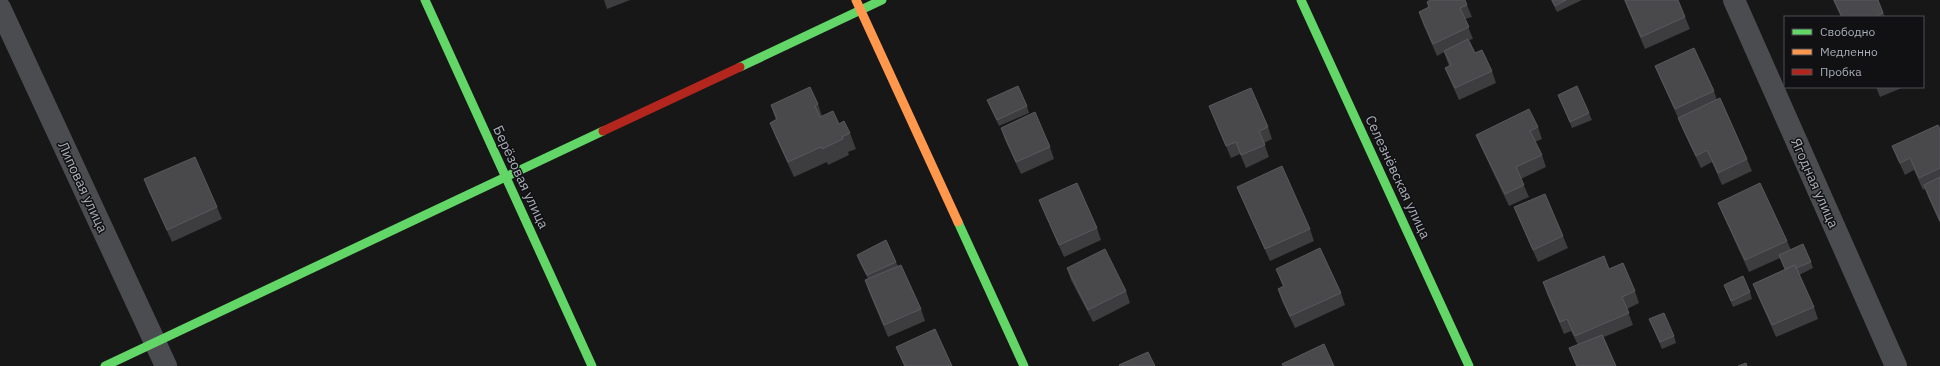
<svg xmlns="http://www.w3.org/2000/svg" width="1940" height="366" font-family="'IBM Plex Sans',sans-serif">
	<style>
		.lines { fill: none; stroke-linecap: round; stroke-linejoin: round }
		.street { stroke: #4b4c50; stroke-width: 22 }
		.fast { stroke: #63d668; stroke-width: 9 }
		.slow { stroke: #ff974d; stroke-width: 9 }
		.jam { stroke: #b3261e; stroke-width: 9 }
		.wall { fill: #3d3d3f }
		.building { fill: #49494c; stroke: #58595d }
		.labels { text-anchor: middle; stroke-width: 3; stroke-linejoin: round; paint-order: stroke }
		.street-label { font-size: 14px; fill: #a8adb8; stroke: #111113 }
	</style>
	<rect width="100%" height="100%" fill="#171717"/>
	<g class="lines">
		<path class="street" d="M1734,0L1896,366
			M0,8L166,366"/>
		<path class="fast" d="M425,0L592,366
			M1301,0L1469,366
			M740,67L882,0
			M958,222L1024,366
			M105,366L603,131"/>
		<path class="slow" d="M856,0L958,222"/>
		<path class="jam" d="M603,131L740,67"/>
	</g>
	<path class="wall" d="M604,0H630L607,9Z
		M1551,0H1582L1557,12Z
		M1624,0H1678L1690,29L1645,49Z
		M1833,0H1878L1885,17H1841Z
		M1427,2L1467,5L1472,17L1465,19L1473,39L1469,40L1475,53L1492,71L1496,83L1459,100L1450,80L1445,68L1449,66L1444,52L1437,56L1423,24L1419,12L1429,8Z
		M1655,66L1714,91L1717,100L1747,159L1752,171L1722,185L1712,162L1701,168L1683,130L1679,120L1660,78Z
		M1876,87H1904L1880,97Z
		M1558,95L1589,113L1592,120L1572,128Z
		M987,100L1027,106L1029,113L999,126Z
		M818,104L822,116L839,124L850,133L856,149L848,152L849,155L828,165L827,162L794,177L776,138L770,123L776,120L771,105Z
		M1209,106L1268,127L1272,139L1264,143L1269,157L1246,168L1240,154L1231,158L1214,118Z
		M1538,127L1542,139L1535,142L1542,155L1546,167L1521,179L1529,197L1509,206L1481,147L1476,135Z
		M1001,128L1050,147L1054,159L1021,174L1005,140Z
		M1940,129V223L1928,197L1925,189L1923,190L1914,170L1905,175L1897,158L1892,146Z
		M144,179L217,207L222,219L172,242L149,192Z
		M1237,187L1310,229L1314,241L1270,261L1242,199Z
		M1039,200L1097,228L1101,240L1064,257L1044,212Z
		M1718,203L1787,241L1791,250L1811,262L1813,268L1799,275L1814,307L1818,319L1776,337L1758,296L1753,284L1785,269L1780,258L1749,272L1723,215Z
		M1514,207L1563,236L1568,248L1538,262L1519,219Z
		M857,255L896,262L898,266L921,309L925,321L888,337L869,292L865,280L868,279L859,261Z
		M1067,268L1126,291L1130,303L1093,322L1071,280Z
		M1276,269L1341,293L1345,305L1295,328L1282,301L1278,289L1283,287Z
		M1609,269L1635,291L1639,303L1627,309L1633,325L1604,337L1616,366H1576L1569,348L1578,345L1571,331L1564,334L1547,294L1543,282Z
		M1724,285L1750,292L1752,299L1733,307Z
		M1649,319L1674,336L1676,343L1662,349Z
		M896,347L952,366H904Z"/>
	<path class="building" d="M1430,0H1465L1467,5L1460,8L1469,27L1433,44L1419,12L1429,7L1427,2Z
		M1552,0H1566L1555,6Z
		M1625,0H1678L1685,17L1641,37Z
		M1834,0H1878L1883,13L1874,17H1842Z
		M1468,39L1475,53L1482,50L1492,71L1455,88L1445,68L1451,65L1444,51Z
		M1694,48L1714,91L1675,109L1655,66Z
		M1018,86L1027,106L997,120L987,100Z
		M1577,86L1589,113L1570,122L1558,95Z
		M810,87L818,104L815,106L820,117L833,111L839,124L844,121L850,133L842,137L843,139L822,149L821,147L788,162L770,123L777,119L771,105Z
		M1251,88L1268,127L1259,131L1265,145L1241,155L1236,142L1226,146L1209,106Z
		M1720,98L1747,159L1718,173L1707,150L1696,156L1678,118Z
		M1529,109L1538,127L1530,131L1542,155L1516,167L1524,185L1505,194L1476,135Z
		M1035,112L1050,147L1016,162L1001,128Z
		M1938,125L1940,129V168L1919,178L1910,158L1900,163L1892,146Z
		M195,157L217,207L167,230L144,179Z
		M1282,166L1310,229L1265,249L1237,187Z
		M1940,177V221L1924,185Z
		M1077,183L1097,228L1059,245L1039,200Z
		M1760,183L1787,241L1745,260L1718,203Z
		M1545,194L1563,236L1533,250L1514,207Z
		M886,240L896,262L867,275L857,255Z
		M1803,244L1811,262L1796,268L1795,265L1785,269L1779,255Z
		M1320,248L1341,293L1290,316L1278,289L1284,286L1276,269Z
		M1105,249L1126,291L1088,310L1067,268Z
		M1604,256L1609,269L1623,263L1635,291L1622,297L1629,313L1575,336L1567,319L1560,322L1543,282Z
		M901,265L921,309L884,325L865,280Z
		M1795,265L1814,307L1772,325L1753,284Z
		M1743,276L1750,292L1731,301L1724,285Z
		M1664,313L1674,336L1660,342L1649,319Z
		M935,329L952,366H905L896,347Z
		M1602,335L1616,366H1577L1569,348Z
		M1324,344L1334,366H1283L1282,364Z
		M1148,352L1155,366H1120L1119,365Z
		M1746,363L1747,366H1738Z"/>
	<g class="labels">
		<g class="street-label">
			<text transform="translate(521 177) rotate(65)" y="5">Берёзовая улица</text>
			<text transform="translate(1398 177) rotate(65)" y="5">Селезнёвская улица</text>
			<text transform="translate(1815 183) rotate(66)" y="5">Ягодная улица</text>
			<text transform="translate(83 187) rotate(65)" y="5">Липовая улица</text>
		</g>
	</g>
	<rect x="1784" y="16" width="140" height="72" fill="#111113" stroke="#4d4f55"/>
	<rect x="1792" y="29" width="20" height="6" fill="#63d668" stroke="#4d4f55"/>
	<text x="1820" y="36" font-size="12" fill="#a8adb8">Свободно</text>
	<rect x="1792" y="49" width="20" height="6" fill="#ff974d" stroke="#4d4f55"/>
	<text x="1820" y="56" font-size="12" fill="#a8adb8">Медленно</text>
	<rect x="1792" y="69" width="20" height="6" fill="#b3261e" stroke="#4d4f55"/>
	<text x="1820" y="76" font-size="12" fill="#a8adb8">Пробка</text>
</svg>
